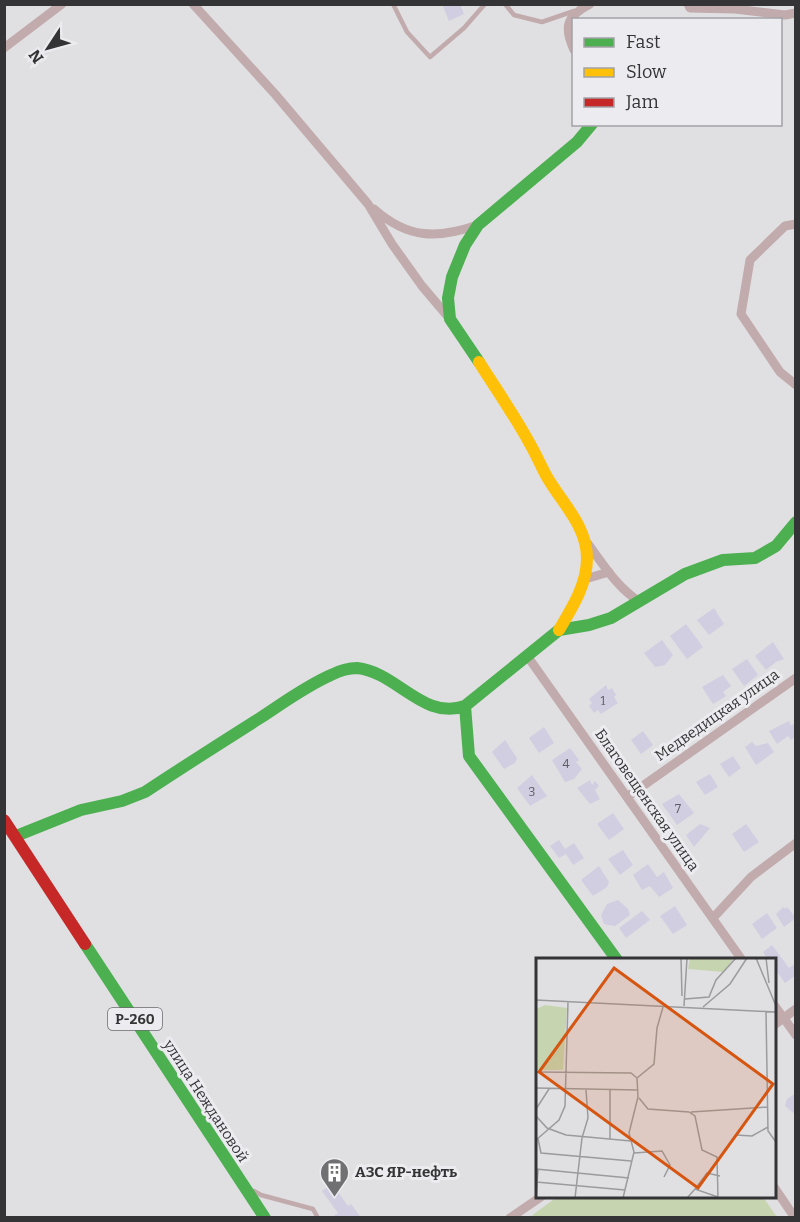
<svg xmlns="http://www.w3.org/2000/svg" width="800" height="1222" font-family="Bitter,serif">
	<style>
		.green { fill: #c6d5b0 }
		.building { fill: #d2cee1 }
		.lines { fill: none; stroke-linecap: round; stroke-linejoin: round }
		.lane { stroke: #c1abac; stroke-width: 4.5 }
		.street { stroke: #c1abac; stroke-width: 9 }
		.fast { stroke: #4caf50; stroke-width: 12 }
		.slow { stroke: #ffc107; stroke-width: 12 }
		.jam { stroke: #c62828; stroke-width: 12 }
		.labels { text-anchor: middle; stroke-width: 6; stroke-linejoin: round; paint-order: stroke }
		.number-label { font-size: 12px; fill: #5c5a61 }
		.shield { fill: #ececf0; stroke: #6b6b6e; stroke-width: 1.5 }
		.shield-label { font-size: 14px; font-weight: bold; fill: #343436 }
		.street-label { font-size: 15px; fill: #343436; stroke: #ececf0 }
		.poi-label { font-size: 15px; font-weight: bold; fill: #343436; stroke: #ececf0; text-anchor: start }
		.inset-road { fill: none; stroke: #9b9b9d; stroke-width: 1.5 }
		.view { fill: #d65510; fill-opacity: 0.15; stroke: #d65510; stroke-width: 3 }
		.inset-edge { fill: none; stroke: #343436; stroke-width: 3 }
	</style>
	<rect width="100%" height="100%" fill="#e0dfe2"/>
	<path class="green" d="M558,1196L763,1197L777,1217H530Z"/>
	<path class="building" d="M442,4H460L464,14L449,21Z
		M714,608L724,624L709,635L697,620Z
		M686,624L703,647L687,659L670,636Z
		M662,640L673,655L665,665L655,667L644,653Z
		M773,642L784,659L776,662L766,670L755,656Z
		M747,659L758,675L744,686L732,669Z
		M723,675L731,686L723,692L726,696L713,704L702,687Z
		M606,685L608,690L612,688L616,695L614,697L618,703L601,714L598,710L594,713L589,706L592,703L589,699Z
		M789,721L791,726L796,722L795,737L791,740L788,736L777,744L769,731Z
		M544,727L554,743L539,753L529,738Z
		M643,731L653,745L641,754L631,740Z
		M505,740L517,758L515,763L504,769L492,752Z
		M752,742L756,746L768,743L774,752L756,765L745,747Z
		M570,748L579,760L576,762L582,769L574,779L565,782L552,760Z
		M733,756L741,768L729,777L720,764Z
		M710,774L718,787L705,795L696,782Z
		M532,775L547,796L530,806L517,788Z
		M590,780L592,785L595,781L599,786L595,790L600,799L590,804L577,788Z
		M679,794L694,813L677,825L662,804Z
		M613,813L624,829L609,840L597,824Z
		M700,824L710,828L694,847L686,835Z
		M746,824L759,842L744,852L732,834Z
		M559,840L565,849L574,843L584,858L573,865L566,854L559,858L550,846Z
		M623,850L633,865L620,875L608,859Z
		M648,864L657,877L664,872L673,888L659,897L650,886L642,890L633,875Z
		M599,866L609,882L607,887L593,896L581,880Z
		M618,900L628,909L630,915L615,926L604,924L601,915L607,904Z
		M675,906L687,925L673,934L660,916Z
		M783,907L785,909L787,907L796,918L784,927L776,914Z
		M642,911L650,920L626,938L619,928Z
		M767,913L777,928L762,939L752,924Z
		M772,945L789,968L796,963V975L785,983L774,968V960H768L763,952Z
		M796,1093V1115L785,1106L787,1099Z
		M332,1184L348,1206L351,1204L360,1216L336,1218L334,1216L338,1213L322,1191Z"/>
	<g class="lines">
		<path class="lane" d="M393,4L407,32L430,57L464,28L485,4
			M505,4L514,15L542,22L574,11
			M254,1191L261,1195L313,1209L318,1218"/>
		<path class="street" d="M193,4L275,94L368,204L392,244L422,286L450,319
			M688,4L690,8L735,9L785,15L796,13
			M4,48L62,4
			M574,50C563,26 567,16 590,4
			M374,209C408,239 437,239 478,225
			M796,224L785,226L750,260L741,314L780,372L796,385
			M585,540C602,562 616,587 640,602
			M585,579L609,572
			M528,657L742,960
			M627,797L796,678
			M713,918L751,877L796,843
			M774,1005L796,1035
			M774,1025L796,1009
			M774,1187L795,1218
			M510,1218L542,1196"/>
		<path class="fast" d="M479,362L450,319L448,298L452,277L465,245L478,225L577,142L592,124
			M16,836L81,810L122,801L145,792C183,767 222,742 260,718C283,703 306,686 331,675C339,671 348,668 357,668C397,672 423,721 465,706
			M85,944L265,1218
			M617,960L469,756L465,706L559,630L589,625L611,618L685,574L723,560L755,558L776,546L796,522"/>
		<path class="slow" d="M479,362C496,389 515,416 530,444C536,454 541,466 547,477C562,503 587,526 587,558C587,585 572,608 559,630"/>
		<path class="jam" d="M4,820L85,944"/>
	</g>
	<defs>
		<symbol id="building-pin" viewBox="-11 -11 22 30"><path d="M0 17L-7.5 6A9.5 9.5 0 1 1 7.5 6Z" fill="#707072" stroke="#ececf0"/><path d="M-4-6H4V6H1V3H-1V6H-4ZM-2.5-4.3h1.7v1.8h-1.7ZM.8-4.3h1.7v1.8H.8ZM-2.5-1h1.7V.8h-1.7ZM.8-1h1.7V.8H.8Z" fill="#fff"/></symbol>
	</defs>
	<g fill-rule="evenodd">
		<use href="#building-pin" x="318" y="1156" width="33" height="45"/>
	</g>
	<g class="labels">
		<g class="number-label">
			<text x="603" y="705">1</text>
			<text x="566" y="768">4</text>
			<text x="532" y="796">3</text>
			<text x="678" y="813">7</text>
		</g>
		<rect class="shield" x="108" y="1008" width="54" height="22" rx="4.5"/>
		<g class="shield-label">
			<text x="135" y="1024">Р-260</text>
		</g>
		<g class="street-label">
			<text transform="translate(717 715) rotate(-35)" y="5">Медведицкая улица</text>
			<text transform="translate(647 800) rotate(55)" y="5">Благовещенская улица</text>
			<text transform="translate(206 1101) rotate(57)" y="5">улица Неждановой</text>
		</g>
		<g class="poi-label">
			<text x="355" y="1177">АЗС ЯР-нефть</text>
		</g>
	</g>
	<g transform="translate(536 958)">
		<rect width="240" height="240" fill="#e0dfe2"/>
		<path d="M154,0H198L188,14L152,11ZM9,47L31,50L27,112H0V51Z" fill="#c6d5b0"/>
		<path class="inset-road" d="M145,0L146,38M220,0L240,48M230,0L233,25M149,41L173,39L180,22L200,0M0,42L240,54M148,48L151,0M167,49L194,26L211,0M230,54L232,173L240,184M0,114L95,115L101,120L102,139L93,175L98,194L87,240M101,120L118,106L121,70L127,49M0,130L102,132M103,140L112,151L153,154L159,158L166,192L181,199L182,240M0,151L13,131M155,154L231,149M0,158L11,170L30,177L95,183M200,177L216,178L232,169M2,181L5,195L95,203M74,181V132M0,182L23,162L29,148L32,44M98,195L126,193L134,207L128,219M0,211L93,220M0,224L89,232M159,231L171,215L184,218M0,240L2,212M39,240L46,180L52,160L50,132M151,240L159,231L182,239"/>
		<path class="view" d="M78,10L237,126L162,230L3,114Z"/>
		<rect width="240" height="240" class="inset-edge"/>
	</g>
	<rect width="800" height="1222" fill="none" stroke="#343436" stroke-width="12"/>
	<rect x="572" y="18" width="210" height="108" fill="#ececf0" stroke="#a2a2a6" stroke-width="1.5"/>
	<rect x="584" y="38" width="30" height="9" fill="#4caf50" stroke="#a2a2a6" stroke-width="1.5"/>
	<text x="626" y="48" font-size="18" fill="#343436">Fast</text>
	<rect x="584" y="68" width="30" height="9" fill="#ffc107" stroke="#a2a2a6" stroke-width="1.5"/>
	<text x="626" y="78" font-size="18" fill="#343436">Slow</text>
	<rect x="584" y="98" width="30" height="9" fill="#c62828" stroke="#a2a2a6" stroke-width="1.5"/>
	<text x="626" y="108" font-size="18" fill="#343436">Jam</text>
	<g transform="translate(48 48) rotate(234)" stroke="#ececf0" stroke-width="4.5" paint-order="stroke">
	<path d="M0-4.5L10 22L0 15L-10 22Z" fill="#343436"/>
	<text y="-9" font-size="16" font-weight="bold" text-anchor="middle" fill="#343436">N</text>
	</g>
</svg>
